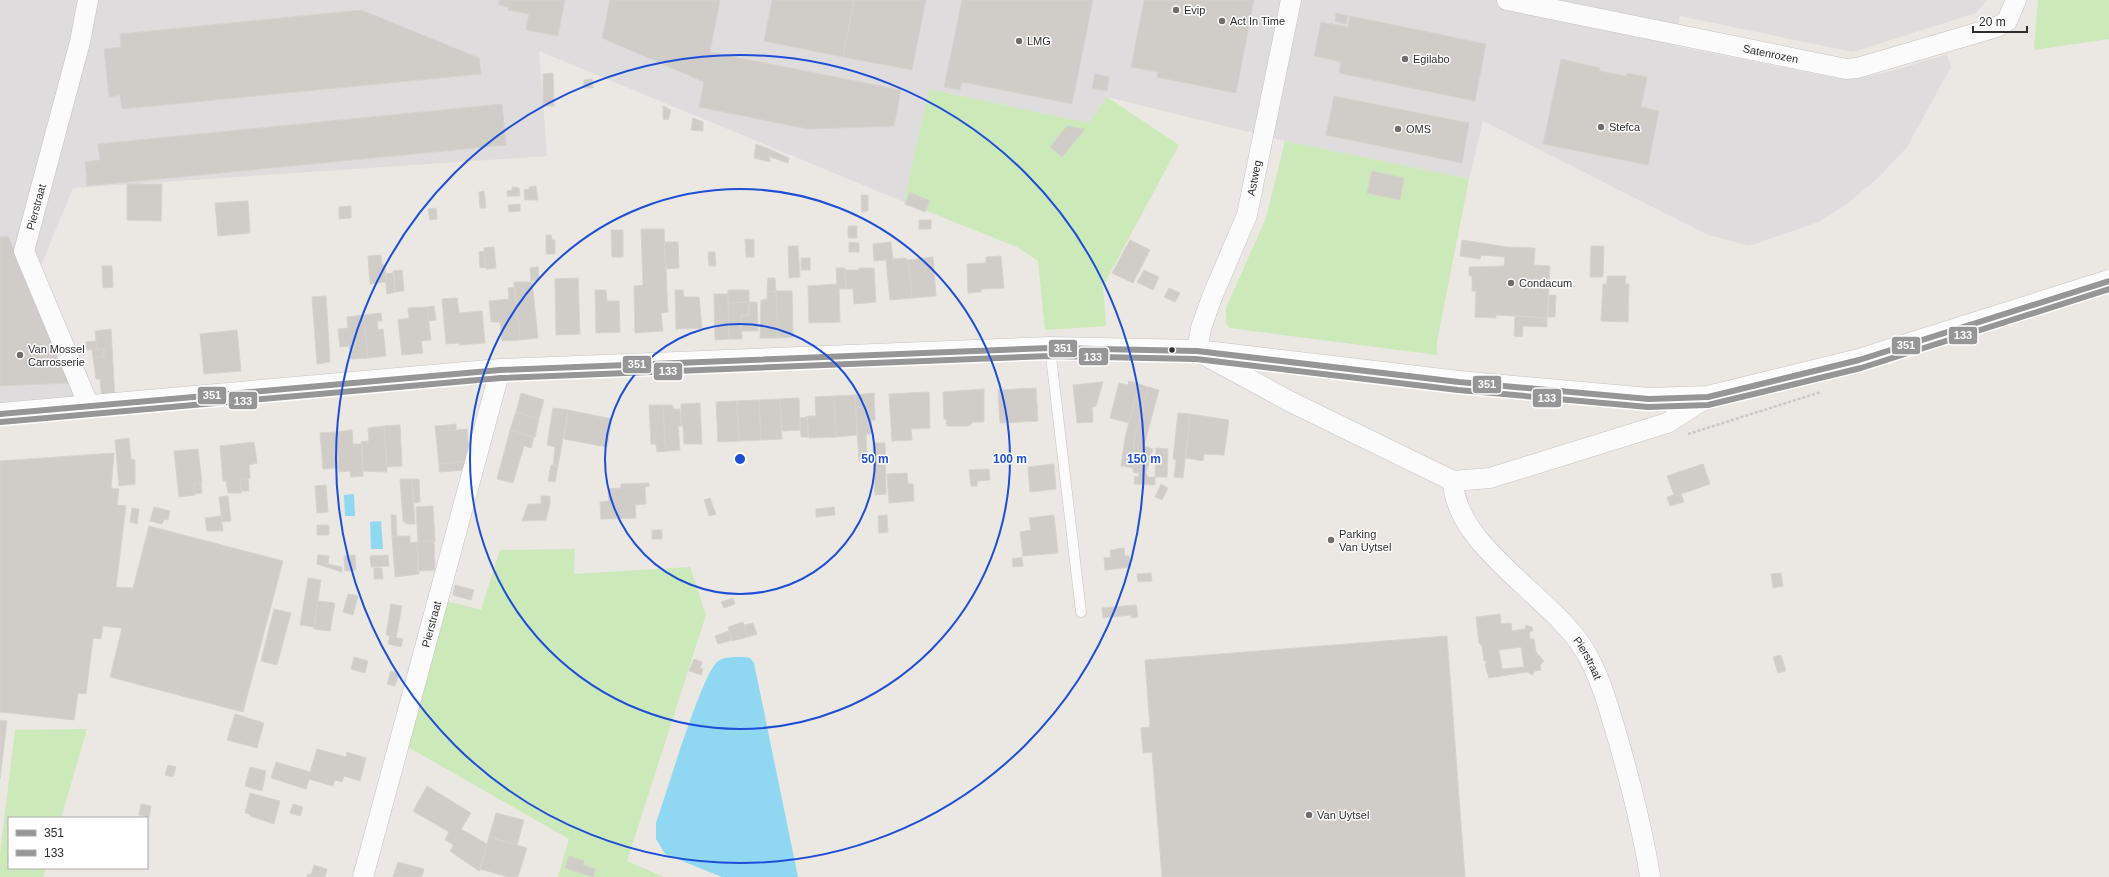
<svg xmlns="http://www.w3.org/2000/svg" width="2109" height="877" font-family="Helvetica,sans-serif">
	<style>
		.industrial { fill: #dfdcde }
		.green { fill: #cce9b9 }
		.water { fill: #90d8f2 }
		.building { fill: #d0cdc9; stroke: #d6d3ce; fill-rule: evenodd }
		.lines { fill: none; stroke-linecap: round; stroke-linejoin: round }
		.lane-casing { stroke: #c4c3c3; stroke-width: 11 }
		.street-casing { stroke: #c4c3c3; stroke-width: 21 }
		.secondary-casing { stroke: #c4c3c3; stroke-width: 23 }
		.path { stroke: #c8c8c8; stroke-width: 2.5; stroke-dasharray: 3 2; stroke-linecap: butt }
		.lane { stroke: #fcfbfb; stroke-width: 10 }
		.street { stroke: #fcfbfb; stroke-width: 20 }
		.secondary { stroke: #fcfbfb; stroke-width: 22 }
		.bus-1-casing { stroke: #fff; stroke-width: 9 }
		.bus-2-casing { stroke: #fff; stroke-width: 9 }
		.bus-1 { stroke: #969696; stroke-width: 6 }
		.bus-2 { stroke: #969696; stroke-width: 6 }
		.ring { fill: none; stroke: #1d4ed8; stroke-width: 2 }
		.poi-dot { fill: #706e6c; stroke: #fff; stroke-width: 1.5 }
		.bus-dot { fill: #2d2d2d; stroke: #fff; stroke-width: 1.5 }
		.labels { text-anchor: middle; stroke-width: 3; stroke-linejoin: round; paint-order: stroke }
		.poi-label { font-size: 11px; fill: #2d2d2d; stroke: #fff; text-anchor: start }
		.street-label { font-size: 11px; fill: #2d2d2d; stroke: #fff }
		.centre { fill: #1d4ed8; stroke: #fff; stroke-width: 2 }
		.ring-label { font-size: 12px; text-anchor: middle; font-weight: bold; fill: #1d4ed8; stroke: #fff; stroke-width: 3; stroke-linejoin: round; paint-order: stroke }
		.line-badge { stroke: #fff; stroke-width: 1.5 }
		.badge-label { font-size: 11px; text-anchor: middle; font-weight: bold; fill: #fff }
	</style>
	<rect width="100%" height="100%" fill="#ebe7e2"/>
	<path class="industrial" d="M0,0H1987L1976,13L1853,52L1680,16L1675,46L1830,77L1847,79L1865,77L1896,70L1947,54L1951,67L1907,147L1880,176L1843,207L1818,222L1749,246L1706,234L1483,121L1469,179L1285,141L1107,97L1089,123L929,89L904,202L539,51L547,156L73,188L39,270L62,328L98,400L0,407Z"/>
	<path class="green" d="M2038,0H2109V39L2034,50Z
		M929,89L1089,123L1107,97L1179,145L1103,286L1106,326L1045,330L1038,261L1017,247L904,202Z
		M1285,141L1469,179L1437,341V355L1230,328L1226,323V308L1266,218Z
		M575,549L574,574L690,567L706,615L627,861L664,877H558L569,839L408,747L447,601L481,610L500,550Z
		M87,729L61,818H9V868H46L43,877H0V854L15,730Z"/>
	<path class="water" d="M354,494L355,516H345L344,495Z
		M381,521L383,549H371L370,522Z
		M744,657L750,658L754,663L798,877H722L665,854L656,839V823C666,795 701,676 717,662C724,656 735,657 744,657Z"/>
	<path class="building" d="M500,0H565L558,36L526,30L529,14L508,10L509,7L498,5Z
		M610,0H720L710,52L901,90L894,126L808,129L699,107L704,82L602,38Z
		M772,0H854L843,57L764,41Z
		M854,0H926L912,70L843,57Z
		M962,0H1093L1072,104L962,82L960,90L944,87Z
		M1144,0H1254L1236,93L1157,77L1158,72L1131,67Z
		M361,10L479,58L481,74L122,109L120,95L109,97L104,49L121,47L120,34Z
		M1336,13L1348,16L1346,24L1335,21Z
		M1350,16L1486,44L1475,101L1339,73L1341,62L1314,56L1321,22L1348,27Z
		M1561,59L1600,68L1599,71L1626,76L1627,73L1647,77L1641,107L1659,111L1648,165L1543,144Z
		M553,73L554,106H543V74Z
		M1095,74L1109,77L1107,91L1092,88Z
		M592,79L593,88H584V80Z
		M1334,96L1469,123L1462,163L1326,135Z
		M502,104L506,145L87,186L85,162L100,160L98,144Z
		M663,106L671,110L668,120L663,119Z
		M693,118L703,122V131L691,130Z
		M1067,126L1085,129L1062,157L1050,147Z
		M756,144L769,149L770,162L754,158Z
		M769,149L789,158L788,163L770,157Z
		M1372,171L1404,178L1400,200L1367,193Z
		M127,184H162L161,221L127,220Z
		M536,186L538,200H525L524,190L529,189V187Z
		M512,187L519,188L520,196H507V191L512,190Z
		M484,191L486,208H480L479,192Z
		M910,192L930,201L925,212L905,204Z
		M861,195H868V211L862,212Z
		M248,201L250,233L218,236L215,203Z
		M520,204V211L509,212L508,205Z
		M351,206V218L339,219V207Z
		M436,208L437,219L430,220L428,209Z
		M919,220H931V229H919Z
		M848,226H857V238H848Z
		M641,229H664L668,312L661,313L663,331L635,333L634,286L643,285Z
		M611,230H623V257H612Z
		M546,235H551L552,240H555V254H546Z
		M8,236L71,382V383L0,386V237Z
		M745,239L754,240V257H746Z
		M1130,240L1150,250L1133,283L1112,273Z
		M1462,240L1507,247L1535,248L1534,265L1550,266L1547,318L1496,315V318L1475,317L1476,291H1472V276H1469V267L1504,266L1505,257L1481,255L1480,259L1460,256Z
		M664,242H678L679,268L666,269Z
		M849,242L859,243V252H849Z
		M891,242L893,259L905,258L908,260L912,298L890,300L886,260L874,261L873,244Z
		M788,246H798L800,277L789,278Z
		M1591,246H1604L1603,277H1590Z
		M494,247L496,268L486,269L484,248Z
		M484,251L486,267L480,268L479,252Z
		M708,252H715L716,266H709Z
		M381,255L382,265L385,264L386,282L370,284L368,256Z
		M1001,256L1004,288L981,289V292L968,293L967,264L986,263V257Z
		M933,257L936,296L912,298L908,260Z
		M801,258H810V270H801Z
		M102,266H112L113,287L103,288Z
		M538,267L539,281H531L530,268Z
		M836,268H845L846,289H839L840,322L809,323L808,286L837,284Z
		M859,268H874L876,302L854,304L853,289H846L845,270H859Z
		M402,270L404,291L395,292L393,271Z
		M1144,270L1159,277L1153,290L1137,282Z
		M394,273L395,292L387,294L385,274Z
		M1607,276H1626L1625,284H1629L1628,322L1601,321L1603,284H1607Z
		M578,278L580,334L556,335L555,279Z
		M768,278H775L776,291L767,292Z
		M514,282H532L538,338L520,340Z
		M515,287L520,340L502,341L500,322H491L489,301L509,299L508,288Z
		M1169,288L1180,293L1175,302L1164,297Z
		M595,290H606L607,301H619L620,332L596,333Z
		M675,290H683L684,297H699L702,328L676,329Z
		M728,290H749V302L728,303Z
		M776,291H792L793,337L778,338Z
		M776,291L778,338H760L761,300L767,299V292Z
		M714,294H728L729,339L715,340Z
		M1549,295H1556L1555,317H1548Z
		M326,296L330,362L317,364L312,297Z
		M457,298L459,313L482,311L485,343L459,345V343L446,344L442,299Z
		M749,302V315H741L742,339H729L728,303Z
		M749,302H757L758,331H742L741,315H749Z
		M434,306L436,320L429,321L427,307Z
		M427,307L431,340L421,341L423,353L402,355L398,320L409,318L408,308Z
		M381,313L382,321H377L378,330L383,329L386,356L368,358L364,315Z
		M364,315L368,358L351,359L349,346L340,347L338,329L348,328L347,317Z
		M1515,316L1547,318V327L1523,326L1522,337L1514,336Z
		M111,329L115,400L102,401L100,379H96L93,358L104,357V349L97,350L95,331Z
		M237,330L241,371L204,374L200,334Z
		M96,341L97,350L104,349V357L93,358L92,349L87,350L86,342Z
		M1129,381L1139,384L1129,423L1110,418L1119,383L1128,385Z
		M1103,382L1096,406L1092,407L1093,422L1077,423L1073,385Z
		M1139,384L1148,387L1134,440L1133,468L1121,466L1125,438Z
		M1148,387L1159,390L1144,446L1153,449L1146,473L1148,477H1155V485L1134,484L1135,476L1139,477V473L1133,472L1134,440Z
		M1036,388L1038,421L1000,423L998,390Z
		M984,389V422H973L969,426H947L946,419H944L943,392Z
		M929,392L930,428L911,429L912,440L892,441L889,394Z
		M521,393L544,400L539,419L516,412Z
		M874,393L875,420H871L872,434H866L867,460L859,461L855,395Z
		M855,395L857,435L836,437L834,396Z
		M834,396L836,437L809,438L807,416H816L815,397Z
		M799,398L800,430L782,431L780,399Z
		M780,399L782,439L761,440L759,400Z
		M759,400L761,440L739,441L737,401Z
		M737,401L739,441L718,442L716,402Z
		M700,403L702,444H684L683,426H681V404Z
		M649,405H663L665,443L668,451L657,452L656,444H651Z
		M663,405H673V409H680L681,426H678L680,450L668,451L665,443Z
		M553,408L568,410L558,466H553L555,447L547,445Z
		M568,410L612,419L607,447L564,439Z
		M516,412L539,419L535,437L510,430Z
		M1178,413L1190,414L1183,478L1174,477L1176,460L1173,459Z
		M1190,414L1229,420L1224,455L1204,454L1203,461L1186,458Z
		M807,417L808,437H801L800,418Z
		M456,424V430L449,431L448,425Z
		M400,425L402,466L387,467L384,426Z
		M448,425L449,431L467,429L469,453L468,461L439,464L435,426Z
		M384,426L387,472L363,471L361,442L369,441L368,428Z
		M352,430L353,444H362L363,476L351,477L350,471L339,472L336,432Z
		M510,430L534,437L531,448L524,446L513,483L497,479Z
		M336,432L338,468L323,469L320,433Z
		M129,438L131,459L135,460V484L119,486L115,440Z
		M254,442L257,463L249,465L250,478L240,479L241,493H228L226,481H223L220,446Z
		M873,443H885L886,494L875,495Z
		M1156,448L1168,449L1167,477H1155Z
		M198,449L202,483L194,484L195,495L179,497L174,451Z
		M114,453L111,488L119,489L117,505L126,506L116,587L133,588L149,526L283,561L243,712L110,677L122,628L103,626L101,639L93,638L86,694L78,693L74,720L0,712V461Z
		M468,461L465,470L439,472V464Z
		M1054,464L1056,489L1030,492L1028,467Z
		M1703,464L1710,484L1681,494L1684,502L1670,506L1667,497L1674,495L1667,476Z
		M551,465L558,466L555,482L548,481Z
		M989,469L990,480L977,481V486H971L969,470Z
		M907,473L908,484H913L914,501L889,503L887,474Z
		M248,478L249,491H241L240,479Z
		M400,479H412L415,524H407L403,521Z
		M412,479H419L420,502L414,503Z
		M201,483L202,493L195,494L194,484Z
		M649,483V486L645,487L646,504L635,505L636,518L601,519L600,502L609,501L608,489L621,488V484Z
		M1161,484L1168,488L1162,500L1155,497Z
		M326,485L328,512L317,513L315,486Z
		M228,496L231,521L222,522L219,497Z
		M541,496H550V504L546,520L522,521L528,504H541Z
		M710,498L716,514L709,516L704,500Z
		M433,506L435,541L418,542L416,507Z
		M154,507L170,511L168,520L164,519L162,524L150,521Z
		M834,507L835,515L816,517V509Z
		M132,508L139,509L137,524L130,522Z
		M391,515H396L397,536H392Z
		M887,515L888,532L879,533L878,516Z
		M1054,515L1058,553L1023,556L1020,532L1031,530L1029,518Z
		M221,516L223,531H207L205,518Z
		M317,525H329V535H317Z
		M652,530H662V539H652Z
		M392,536H410V543L417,542L419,574L395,577Z
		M434,541L435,570L418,571L417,542Z
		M1124,548L1125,556H1129L1131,567L1105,570L1104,558L1111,557L1110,550Z
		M318,555L329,556L328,564L342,567V572L317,564Z
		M355,555L356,570L345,571L344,556Z
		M388,555L389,566L371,567L370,556Z
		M1022,557L1023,566L1013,567L1012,559Z
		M374,568H382L383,579H374Z
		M1151,573L1152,581L1138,582L1137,574Z
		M1781,573L1783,586L1773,588L1771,574Z
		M308,578L321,580L314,627L300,625Z
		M455,585L474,590L471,600L453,595Z
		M348,594L358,596L353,615L343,612Z
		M733,598L735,604L724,608L721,602Z
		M318,601L335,603L330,631L314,629Z
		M391,604L402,606L396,638L386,635Z
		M1136,605L1138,617L1131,618V615L1103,618L1102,608Z
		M274,609L291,613L277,665L261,661Z
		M1500,614L1501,624L1511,623L1512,631L1525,629L1526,625L1532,627L1533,631L1529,632L1530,639H1534L1536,652L1544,661L1540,665L1541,670L1535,671L1532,675L1527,672L1489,678L1485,665L1487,661H1484L1482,646L1479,643L1476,617ZM1521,647L1524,667L1502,669L1499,650Z
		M743,622L748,637L732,641L728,627Z
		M753,623L757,634L748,637L744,625Z
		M729,631L732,640L718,644L715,636Z
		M390,636L403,639L401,647L388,644Z
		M1447,636L1465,877H1162L1152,752L1143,753L1141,728L1150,727L1145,660Z
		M1781,655L1786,671L1778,673L1773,657Z
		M354,657L368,661L365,673L351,669Z
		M694,659L702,662L700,668L703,669L701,675L689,671Z
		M391,671L399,673L395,686L387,684Z
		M235,714L264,723L257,748L227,740Z
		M0,720L7,721L0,779Z
		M317,749L346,757L347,752L366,758L360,781L344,776L342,782L335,780L333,786L309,779L306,789L271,778L276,762L310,772Z
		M168,765L176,767L173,777L165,775Z
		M250,767L266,771L262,791L245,786Z
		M427,786L471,813L461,829L487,844L479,871L450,851L454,845L445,840L449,832L413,811Z
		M250,793L280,801L274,824L250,816V814L245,813Z
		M141,804L151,806L149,817L139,815Z
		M293,804L303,807L300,816L290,813Z
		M496,813L524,820L517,845L489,837Z
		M489,837L527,848L518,877H508L480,869Z
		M569,856L584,861L583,865L596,869L593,877L565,868Z
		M398,862L424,869L422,877H393Z
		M314,865L327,869L325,877H307L308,874L311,875Z"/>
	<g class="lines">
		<defs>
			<path id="lane" d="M1050,348L1081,612"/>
			<g id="street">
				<path d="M88,0L80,42L24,251L89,406"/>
				<path d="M1291,0L1247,215L1212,297L1201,328L1197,351L1291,402L1453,481L1490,478L1667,423L1708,397"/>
				<path id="s1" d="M1507,0L1846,69L1857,68L1997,27L2007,21L2016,0"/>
				<path id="s2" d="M1453,481C1455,547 1553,597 1585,651C1601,678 1609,709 1618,739C1631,785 1643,830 1650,877"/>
				<path id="s3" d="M363,877L500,370"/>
			</g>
			<path id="secondary" d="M0,414L500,370L1050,348L1197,351L1459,382L1649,399L1708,397L1859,360L2109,281"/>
		</defs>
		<use href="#lane" class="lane-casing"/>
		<use href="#street" class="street-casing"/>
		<use href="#secondary" class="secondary-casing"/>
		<path class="path" d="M1688,434L1821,392"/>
		<use href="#lane" class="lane"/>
		<use href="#street" class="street"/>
		<use href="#secondary" class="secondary"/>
		<defs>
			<path id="bus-1" d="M0,414L500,370L1050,348L1197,351L1459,382L1649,399L1708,397L1859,360L2109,281"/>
			<path id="bus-2" d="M1,422L501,378L1050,356L1196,359L1458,390L1648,407L1708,405L1861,368L2109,289"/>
		</defs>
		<use href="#bus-1" class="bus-1-casing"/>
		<use href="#bus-2" class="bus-2-casing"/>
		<use href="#bus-1" class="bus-1"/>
		<use href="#bus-2" class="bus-2"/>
	</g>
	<g class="ring">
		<circle cx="740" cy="459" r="135"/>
		<circle cx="740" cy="459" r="270"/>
		<circle cx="740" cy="459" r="404"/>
	</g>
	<g class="poi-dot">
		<circle cx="1176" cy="10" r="4"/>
		<circle cx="1222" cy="21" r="4"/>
		<circle cx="1019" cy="41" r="4"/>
		<circle cx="1405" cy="59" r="4"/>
		<circle cx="1601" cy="127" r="4"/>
		<circle cx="1398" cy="129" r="4"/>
		<circle cx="1511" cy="283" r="4"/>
		<circle cx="20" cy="355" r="4"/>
		<circle cx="1331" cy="540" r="4"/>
		<circle cx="1309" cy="815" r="4"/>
	</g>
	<circle class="bus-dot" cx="1172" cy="350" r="3.5"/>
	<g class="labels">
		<g class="poi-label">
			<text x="1184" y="14">Evip</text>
			<text x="1230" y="25">Act In Time</text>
			<text x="1027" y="45">LMG</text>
			<text x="1413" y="63">Egilabo</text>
			<text x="1609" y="131">Stefca</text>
			<text x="1406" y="133">OMS</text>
			<text x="1519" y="287">Condacum</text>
			<text x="28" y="353">Van Mossel<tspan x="28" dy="13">Carrosserie</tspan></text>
			<text x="1339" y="538">Parking<tspan x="1339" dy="13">Van Uytsel</tspan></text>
			<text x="1317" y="819">Van Uytsel</text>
		</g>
		<g class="street-label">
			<text dy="4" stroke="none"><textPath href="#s1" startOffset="269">Satenrozen</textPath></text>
			<text transform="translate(1254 178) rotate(-79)" y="4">Astweg</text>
			<text transform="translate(36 207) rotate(-75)" y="4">Pierstraat</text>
			<text dy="4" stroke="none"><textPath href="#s3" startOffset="262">Pierstraat</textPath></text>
			<text dy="4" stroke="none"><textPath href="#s2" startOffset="227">Pierstraat</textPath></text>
		</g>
	</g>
	<circle cx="740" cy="459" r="6" class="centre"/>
	<g class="ring-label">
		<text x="875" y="463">50 m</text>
		<text x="1010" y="463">100 m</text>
		<text x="1144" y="463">150 m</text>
	</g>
	<g class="line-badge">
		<rect x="1948" y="326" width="30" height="19" rx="4" fill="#969696"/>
		<rect x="1891" y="336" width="30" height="19" rx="4" fill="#969696"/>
		<rect x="1048" y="339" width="30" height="19" rx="4" fill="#969696"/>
		<rect x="1078" y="347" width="31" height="19" rx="4" fill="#969696"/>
		<rect x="622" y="355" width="30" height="19" rx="4" fill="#969696"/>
		<rect x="653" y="362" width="30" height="19" rx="4" fill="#969696"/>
		<rect x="1472" y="375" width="30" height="19" rx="4" fill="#969696"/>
		<rect x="197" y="386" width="30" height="19" rx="4" fill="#969696"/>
		<rect x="1532" y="388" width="30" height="20" rx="4" fill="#969696"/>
		<rect x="228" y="391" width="30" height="19" rx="4" fill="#969696"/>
	</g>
	<g class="badge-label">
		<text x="1963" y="339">133</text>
		<text x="1906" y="349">351</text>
		<text x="1063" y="352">351</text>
		<text x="1093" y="361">133</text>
		<text x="637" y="368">351</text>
		<text x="668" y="375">133</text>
		<text x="1487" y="388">351</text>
		<text x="212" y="399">351</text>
		<text x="1547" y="402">133</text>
		<text x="243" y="405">133</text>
	</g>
	<rect x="8" y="817" width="140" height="52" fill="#ffffff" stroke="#ababab"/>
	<rect x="16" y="830" width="20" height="6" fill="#969696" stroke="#ababab"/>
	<text x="44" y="837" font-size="12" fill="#2d2d2d">351</text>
	<rect x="16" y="850" width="20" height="6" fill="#969696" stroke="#ababab"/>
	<text x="44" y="857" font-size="12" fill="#2d2d2d">133</text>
	<path d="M1973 26v6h54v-6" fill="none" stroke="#2d2d2d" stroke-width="2"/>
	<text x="1979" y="26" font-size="12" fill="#2d2d2d" stroke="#ffffff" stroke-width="3" paint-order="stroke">20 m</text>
</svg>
